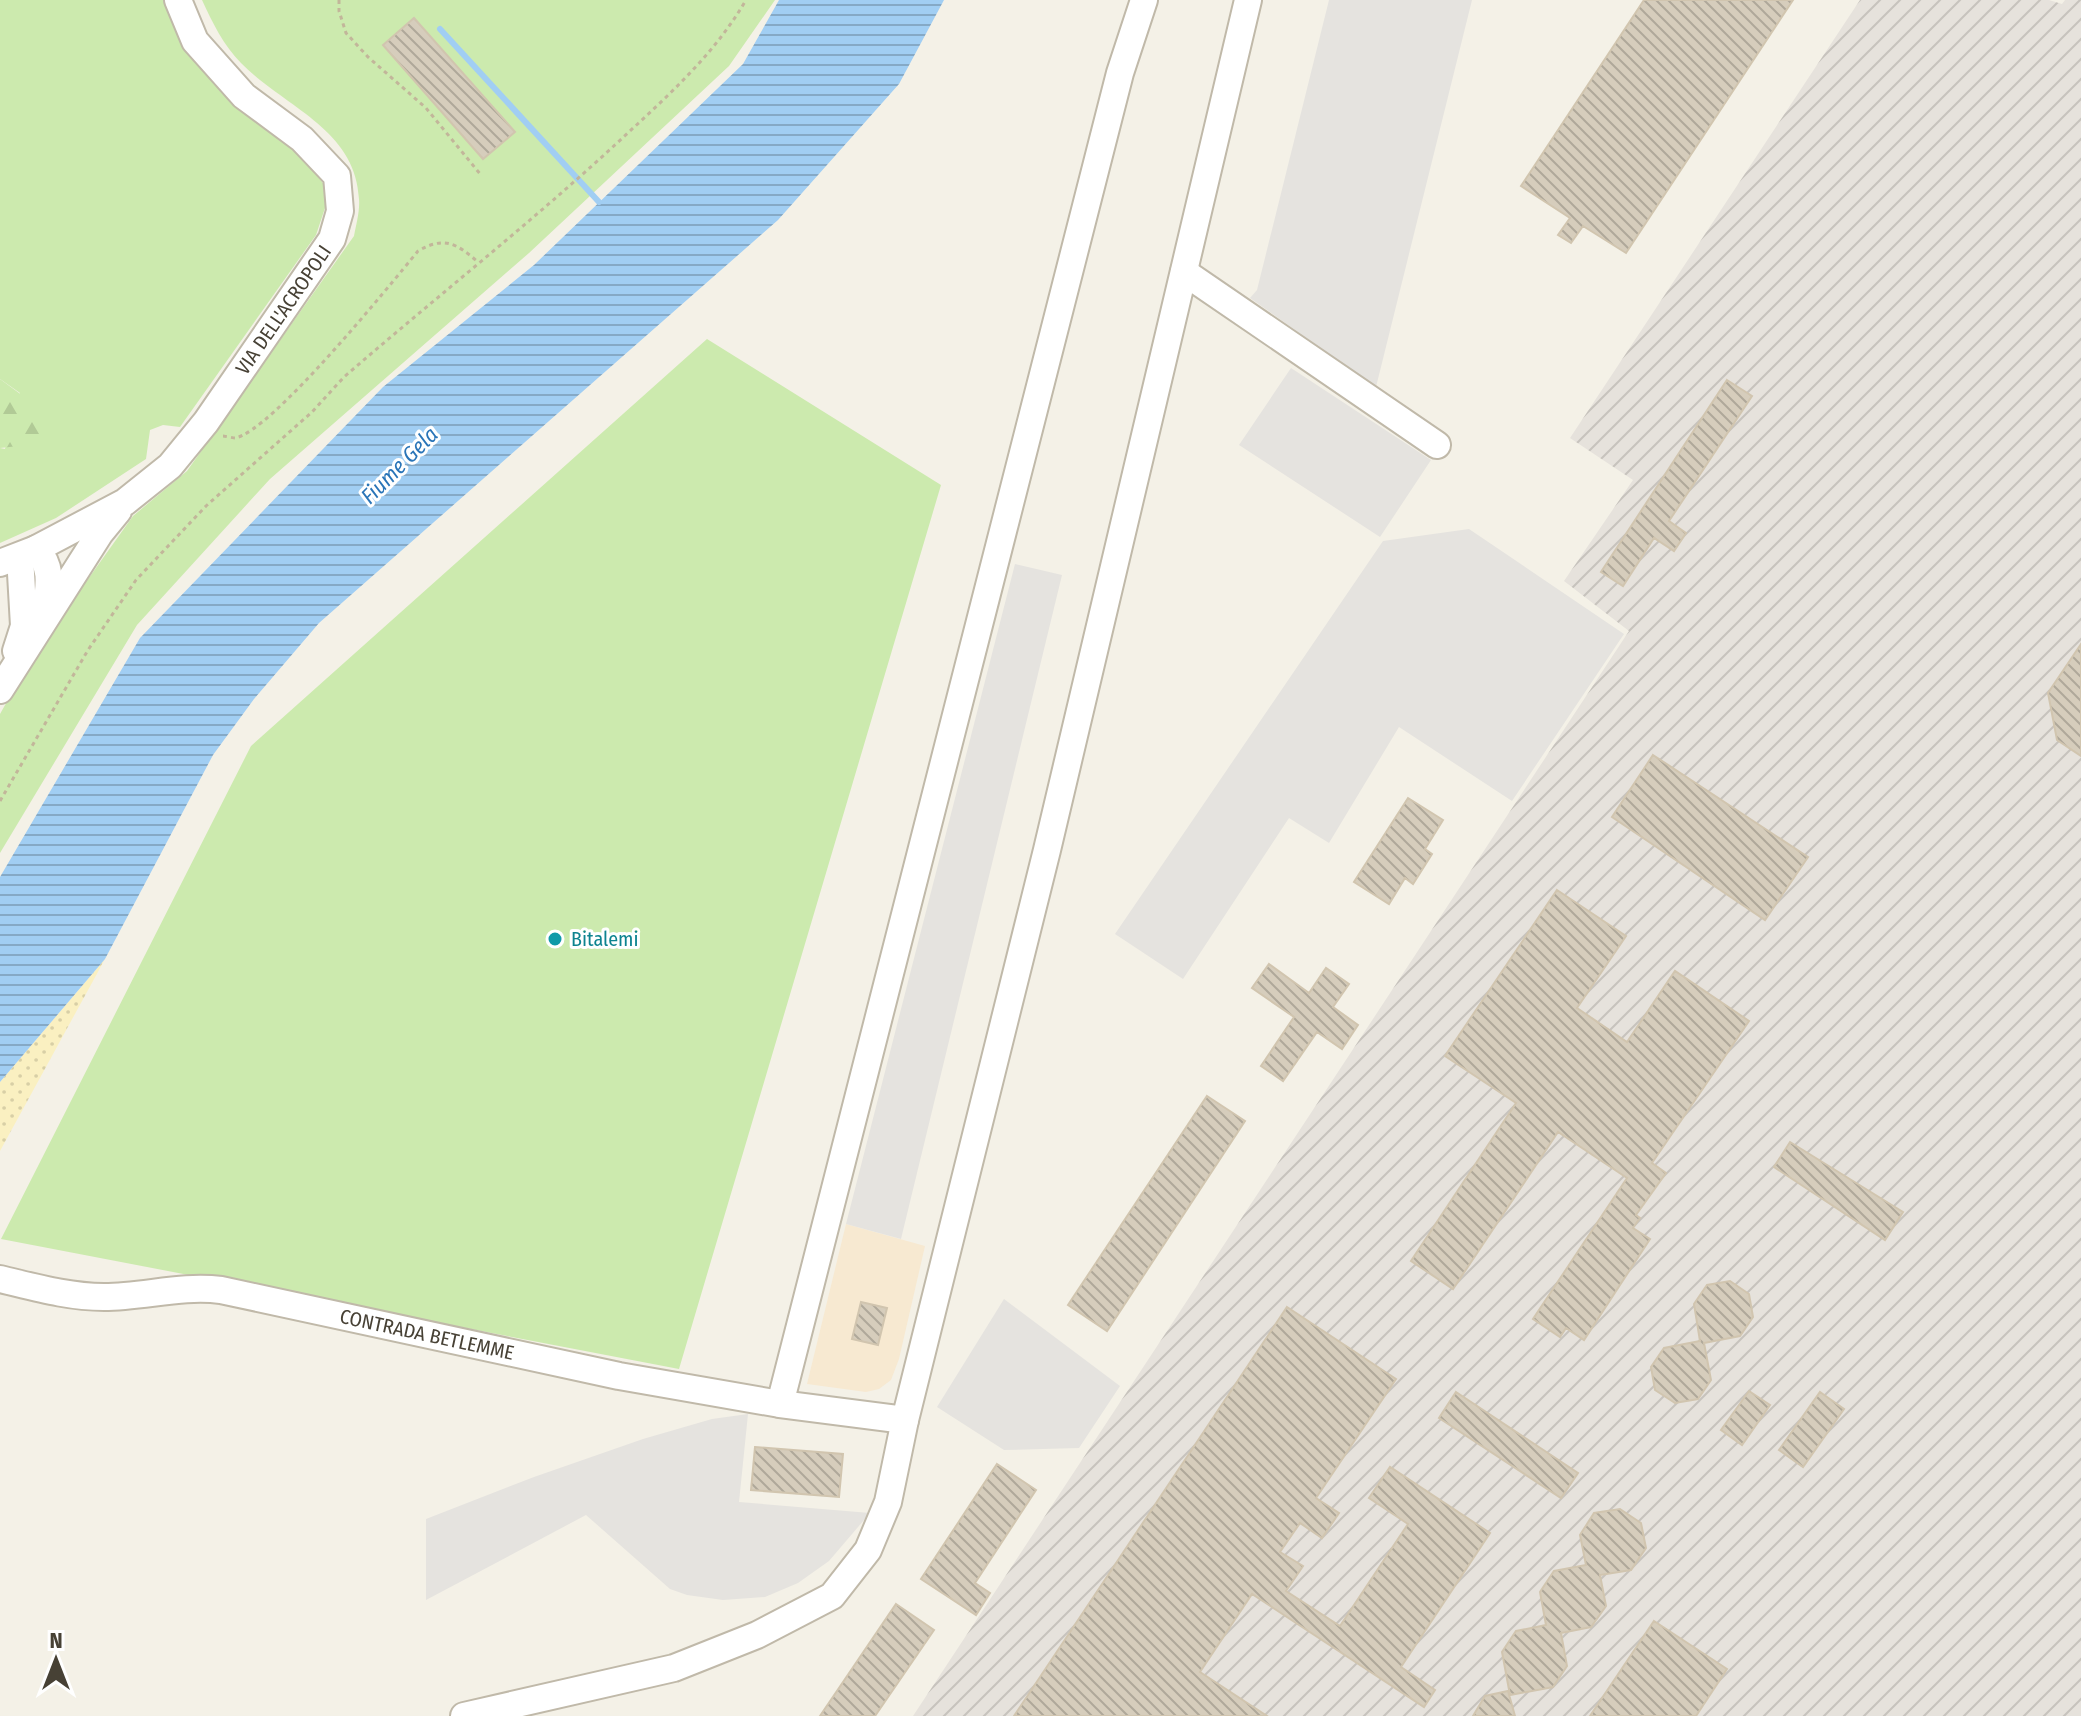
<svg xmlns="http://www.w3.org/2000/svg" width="2081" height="1716" font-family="'Fira Sans Condensed',sans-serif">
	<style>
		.commercial { fill: #f7e9d1 }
		.industrial { fill: url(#industrial-furrows) }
		.grass { fill: #cceaae }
		.forest { fill: url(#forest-firs) }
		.sand { fill: url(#sand-dots) }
		.parking { fill: #e5e3df }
		.water { fill: url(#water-rules) }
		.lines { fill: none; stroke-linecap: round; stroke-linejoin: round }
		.stream { stroke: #a1cef3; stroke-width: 6 }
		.building { fill: url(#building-back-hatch); stroke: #d1c5af; stroke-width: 2 }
		.minor-casing { stroke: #c0b9a9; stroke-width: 30 }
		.path { stroke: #c2b69a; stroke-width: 3; stroke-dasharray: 4 4; stroke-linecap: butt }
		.minor { stroke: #fff; stroke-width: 26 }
		.culture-dot { fill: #0f9aa8; stroke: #fff; stroke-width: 3 }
		.labels { text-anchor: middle; stroke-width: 6; stroke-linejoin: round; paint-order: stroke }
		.street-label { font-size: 20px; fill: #474135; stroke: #fff }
		.culture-label { font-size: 20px; fill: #0d838f; stroke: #fff; text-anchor: start }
		.water-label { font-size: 22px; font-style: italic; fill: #2a75b8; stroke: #fff }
	</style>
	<defs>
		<pattern id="industrial-furrows" width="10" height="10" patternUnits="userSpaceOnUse" patternTransform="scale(2)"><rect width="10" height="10" fill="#e6e2dc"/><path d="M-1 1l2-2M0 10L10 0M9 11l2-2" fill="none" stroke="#c7c3bd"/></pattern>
		<pattern id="forest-firs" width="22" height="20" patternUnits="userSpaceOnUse" patternTransform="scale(2)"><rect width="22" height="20" fill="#cceaae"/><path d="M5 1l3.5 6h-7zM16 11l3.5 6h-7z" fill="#b1ca96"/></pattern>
		<pattern id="sand-dots" width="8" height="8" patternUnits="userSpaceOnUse" patternTransform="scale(2)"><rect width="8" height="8" fill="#faf0c1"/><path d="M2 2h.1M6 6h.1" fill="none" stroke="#d8cfa6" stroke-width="1.8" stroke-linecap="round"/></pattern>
		<pattern id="water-rules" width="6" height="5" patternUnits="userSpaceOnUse" patternTransform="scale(2)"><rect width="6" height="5" fill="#a1cef3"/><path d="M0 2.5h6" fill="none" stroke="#85a9c6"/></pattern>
		<pattern id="building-back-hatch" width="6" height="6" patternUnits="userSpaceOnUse" patternTransform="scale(2)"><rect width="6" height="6" fill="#d6cdbc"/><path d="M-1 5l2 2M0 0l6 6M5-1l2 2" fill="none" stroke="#afa89a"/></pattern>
	</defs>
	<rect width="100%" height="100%" fill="#f4f1e7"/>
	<path class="commercial" d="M846,1224L925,1246L899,1359L891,1380L879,1389L866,1392L807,1384Z"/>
	<path class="industrial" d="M1860,0H2049L2062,4L2065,0H2081V1716H913L1629,631L1564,581L1633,480L1570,438Z"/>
	<path class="grass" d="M0,0H164L197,61L241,109L305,158L325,186V208L316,235L180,427L163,425L150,430L146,459L56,518L0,543V448L5,449L20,393L0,379Z
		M202,0H775L729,66L529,253L270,479L137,625L0,853V714L31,659L133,516L187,471L354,236C356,225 360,211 359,199C356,129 284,107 241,63C224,46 212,22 202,0Z
		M707,339L941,485L679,1369L1,1239L251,746Z"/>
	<path class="forest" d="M0,379L38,407L46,432L38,444L0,448Z"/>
	<path class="sand" d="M105,959L0,1151V1082Z"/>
	<path class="parking" d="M1329,0H1472L1376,387L1250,298L1257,290Z
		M1291,368L1431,460L1380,537L1239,445Z
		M1469,529L1624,634L1512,801L1399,727L1329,843L1289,818L1183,979L1115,934L1383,541Z
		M1015,564L1062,575L901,1239L846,1224Z
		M1004,1299L1120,1386L1079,1448L1004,1450L937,1407Z
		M748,1414L739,1502L870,1513L829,1561L798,1583L765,1597L723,1600L687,1595L670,1589L586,1515L426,1600V1519L534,1477L643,1439L712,1419Z"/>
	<path class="water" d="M779,0H944L899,84L778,220L319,623L254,699L213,755L105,959L0,1082V877L140,638L383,387L534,265L743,64Z"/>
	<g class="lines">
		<path class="stream" d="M440,29L599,202"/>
	</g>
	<path class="building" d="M1644,0H1793L1626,253L1583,226L1571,243L1558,235L1570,218L1521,186Z
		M414,18L515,132L483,159L383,45Z
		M1727,380L1752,396L1669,521L1686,533L1674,551L1654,538L1623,586L1601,572Z
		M2081,644V756L2057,740L2048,693Z
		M1653,755L1808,857L1765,920L1612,817Z
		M1408,798L1443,820L1425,849L1432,854L1413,884L1405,878L1389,904L1354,882Z
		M1557,890L1626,936L1577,1008L1627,1042L1675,971L1749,1021L1652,1163L1666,1173L1636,1215L1640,1218L1633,1228L1650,1239L1584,1340L1566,1328L1560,1337L1533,1319L1627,1178L1558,1132L1453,1289L1411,1261L1516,1103L1445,1056Z
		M1269,964L1309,993L1326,968L1349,984L1333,1007L1358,1025L1342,1049L1317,1032L1283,1081L1261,1066L1294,1017L1252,988Z
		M1207,1096L1245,1121L1107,1331L1068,1305Z
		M1790,1142L1903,1212L1885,1240L1774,1167Z
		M1730,1281L1749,1294L1753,1317L1740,1336L1704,1343L1711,1380L1698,1399L1675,1403L1655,1390L1651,1367L1664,1348L1700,1341L1694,1304L1707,1285Z
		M861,1302L887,1308L878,1345L852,1339Z
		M1287,1307L1396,1379L1316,1498L1339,1513L1322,1538L1300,1523L1280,1552L1303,1566L1286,1591L1340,1626L1408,1524L1369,1498L1390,1467L1490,1533L1401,1667L1435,1690L1424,1707L1252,1594L1200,1672L1267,1716H1014Z
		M1749,1391L1770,1405L1742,1445L1721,1430Z
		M1456,1392L1578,1473L1561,1498L1439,1418Z
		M1820,1392L1844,1409L1803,1467L1779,1450Z
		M755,1447L843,1454L839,1497L751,1490Z
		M997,1464L1036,1490L975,1583L990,1593L976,1615L921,1579Z
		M1620,1509L1641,1523L1646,1548L1631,1570L1600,1575L1606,1606L1591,1627L1561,1633L1567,1666L1553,1687L1510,1695L1502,1652L1516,1631L1546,1625L1540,1592L1554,1571L1586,1565L1580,1535L1594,1513Z
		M896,1604L934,1630L875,1716H820Z
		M1654,1621L1727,1669L1696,1716H1590Z
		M1508,1691L1515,1716H1473L1485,1696Z"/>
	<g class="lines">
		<defs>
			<g id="minor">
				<path d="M1184,272L1437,445"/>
				<path d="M36,549C55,569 48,589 45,613"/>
				<path id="s1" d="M0,563L36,549L125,502L170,466L206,422L332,239L340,211L337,176L302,139L244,96L195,41L178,0"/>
				<path d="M16,651L24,626L20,556"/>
				<path d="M0,690L100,533L118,511"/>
				<path id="s2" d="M0,1279C34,1287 68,1297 104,1297C144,1297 181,1285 221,1290L619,1376L780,1404L905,1420"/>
				<path d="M780,1404L1120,73L1144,0"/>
				<path d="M464,1716L674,1668L757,1635L832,1596L868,1550L888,1502L905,1420L1047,850L1248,0"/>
			</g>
		</defs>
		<use href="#minor" class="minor-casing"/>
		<path class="path" d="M339,0V11L346,33L368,57L426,108L481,175
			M223,436C224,436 234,438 235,438C271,432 390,285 418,251C444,236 456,243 478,262
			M0,801L88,650L136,580L206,506L312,412L344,377C434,299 528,225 616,144C663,100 713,57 746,0"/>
		<use href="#minor" class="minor"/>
	</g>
	<circle class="culture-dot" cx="555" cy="939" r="8"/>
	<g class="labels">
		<g class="street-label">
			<text dy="7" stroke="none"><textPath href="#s1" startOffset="390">VIA DELL'ACROPOLI</textPath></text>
			<text dy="7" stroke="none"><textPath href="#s2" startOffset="434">CONTRADA BETLEMME</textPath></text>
		</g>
		<g class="culture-label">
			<text x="571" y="946">Bitalemi</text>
		</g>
		<g class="water-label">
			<text transform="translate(399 465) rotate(-45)" y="8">Fiume Gela</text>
		</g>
	</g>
	<g transform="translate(56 1660)" stroke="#ffffff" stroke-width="6" paint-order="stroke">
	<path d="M0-6L14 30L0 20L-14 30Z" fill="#474135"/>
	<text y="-12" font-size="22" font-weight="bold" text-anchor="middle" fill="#474135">N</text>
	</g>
</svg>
